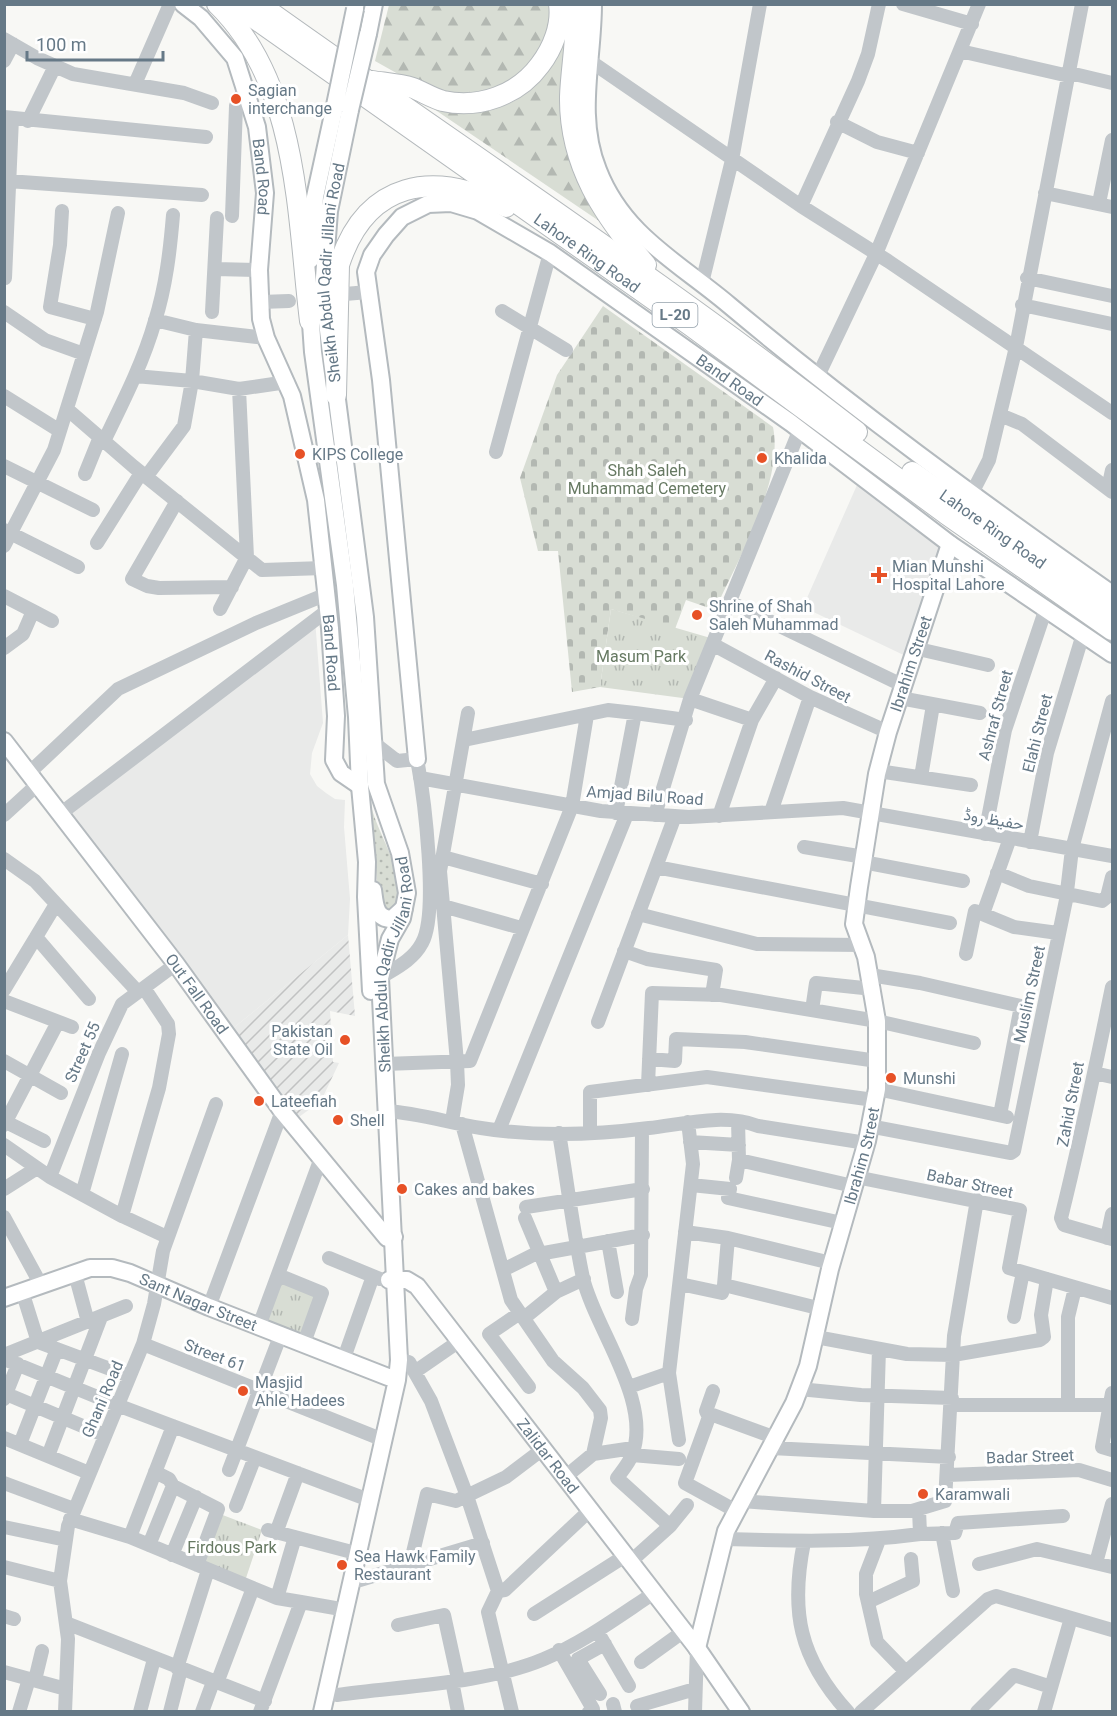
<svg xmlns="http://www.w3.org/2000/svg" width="1117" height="1716" font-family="Roboto,Vazirmatn,sans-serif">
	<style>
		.built { fill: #e9eae9 }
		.industrial { fill: url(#industrial-furrows) }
		.grass { fill: url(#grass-dots) }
		.forest { fill: url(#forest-firs) }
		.cemetery { fill: url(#cemetery-stones) }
		.park { fill: url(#park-tufts) }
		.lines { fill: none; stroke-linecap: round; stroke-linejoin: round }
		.major-casing { stroke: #b4babe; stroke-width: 20 }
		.highway-casing { stroke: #b4b9bc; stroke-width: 22 }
		.minor { stroke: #c1c6ca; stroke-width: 14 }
		.major { stroke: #fff; stroke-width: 16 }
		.highway { stroke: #fff; stroke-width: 20 }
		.major-bridge-casing { stroke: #b4babe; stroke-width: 20; stroke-linecap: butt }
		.major-bridge { stroke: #fff; stroke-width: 16 }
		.poi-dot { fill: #e75126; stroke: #fff; stroke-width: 2 }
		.labels { text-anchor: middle; stroke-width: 6; stroke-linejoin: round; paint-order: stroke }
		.shield { fill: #fff; stroke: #94a1ab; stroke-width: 1.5 }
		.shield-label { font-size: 15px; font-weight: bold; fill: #667987 }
		.poi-label { font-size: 16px; fill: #667987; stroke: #fff; text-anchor: start }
		.street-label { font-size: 16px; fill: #667987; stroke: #fff }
		.park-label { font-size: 16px; fill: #667962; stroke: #fff }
	</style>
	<defs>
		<pattern id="industrial-furrows" width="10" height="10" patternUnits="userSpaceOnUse" patternTransform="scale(1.5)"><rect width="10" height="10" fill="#e9eae9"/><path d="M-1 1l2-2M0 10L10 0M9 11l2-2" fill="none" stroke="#c1c2c2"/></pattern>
		<pattern id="grass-dots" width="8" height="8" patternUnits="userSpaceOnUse" patternTransform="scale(1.5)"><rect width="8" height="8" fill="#d8ddd4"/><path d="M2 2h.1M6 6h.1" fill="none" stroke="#b3b8b2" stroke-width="1.8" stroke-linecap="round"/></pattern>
		<pattern id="forest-firs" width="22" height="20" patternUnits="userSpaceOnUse" patternTransform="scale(1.5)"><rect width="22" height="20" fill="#d8ddd4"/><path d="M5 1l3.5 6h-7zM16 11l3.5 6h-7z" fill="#b3b8b2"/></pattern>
		<pattern id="cemetery-stones" width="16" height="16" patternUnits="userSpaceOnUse" patternTransform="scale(1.5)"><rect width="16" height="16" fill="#d8ddd4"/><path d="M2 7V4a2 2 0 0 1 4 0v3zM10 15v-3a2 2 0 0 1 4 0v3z" fill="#b3b8b2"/></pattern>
		<pattern id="park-tufts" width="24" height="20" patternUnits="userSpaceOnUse" patternTransform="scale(1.5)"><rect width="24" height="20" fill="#d8ddd4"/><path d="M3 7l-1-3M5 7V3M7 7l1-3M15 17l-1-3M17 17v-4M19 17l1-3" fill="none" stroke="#b3b8b2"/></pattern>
	</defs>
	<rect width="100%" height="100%" fill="#f8f8f5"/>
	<path class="built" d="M861,476L952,543L914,660L803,607Z
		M315,619L323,723L312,753L310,774L317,786L326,793L335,799L345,800L344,827L350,899L348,935L226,1034L60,814Z"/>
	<path class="industrial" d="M348,935L355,1016L330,1011L333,1062L339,1063L321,1101L292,1122L226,1034Z"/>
	<path class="grass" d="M366,768C367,780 368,794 371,806C381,843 406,869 395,910L388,914L379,901Z"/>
	<path class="forest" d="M389,5H549L550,29L545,43L514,82L462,98L407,79L375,61Z
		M566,25L571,163L586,199L605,225L428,105C444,107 463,113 480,111C527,107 558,69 566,25Z"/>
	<path class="cemetery" d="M603,306L773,427C784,482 738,559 715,610L686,600L675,629L611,609L600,687L572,692L558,551H538L520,478L557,375Z"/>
	<path class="park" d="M611,609L714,639L690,699L600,687Z
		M278,1275L322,1293L304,1343L259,1326Z
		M220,1514L262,1530L245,1581L201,1565Z"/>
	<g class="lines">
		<defs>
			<g id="major">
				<path id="s1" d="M183,4L201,18L235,58L257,127L265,193L259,270L261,319L266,338L292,396L316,500L330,628L336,716L334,760L341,773L360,786"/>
				<path d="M593,4C593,61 576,116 598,170C623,235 678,262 729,305C852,408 981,502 1112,594"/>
				<path d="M368,34L374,4"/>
				<path d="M310,260L315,197L334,110"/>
				<path d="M310,309L313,352L345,585L357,717L360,786L367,862L366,897L371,991"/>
				<path id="s2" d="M4,741L176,964L282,1111L387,1238L394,1237"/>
				<path id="s3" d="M417,759L381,380L366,272L372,255L386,235L402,217L428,204L451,203L478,211L550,253L791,423L950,544L1112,654"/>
				<path d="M373,890C375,904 375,919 392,919L404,908"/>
				<path id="s4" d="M389,1280H407L417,1286L697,1648L741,1712"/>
				<path id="s5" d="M4,1298L90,1268H112L130,1273L209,1307L388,1377"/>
				<path id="s6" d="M697,1648L726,1531L794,1403L808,1366L830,1269L867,1141L877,1089V1021L866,957L854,924L859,887L877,774L888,732L950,544"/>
				<path id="s7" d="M322,1712L397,1380L399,1360L380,978L390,939L402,918L407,893L400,853L376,784L365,617L323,291L329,211L350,110"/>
			</g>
			<g id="highway">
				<path d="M217,4C299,84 297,215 310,321"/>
				<path id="s8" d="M234,4L691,326L946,514L1112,630"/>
				<path d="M259,4C459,147 664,281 857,432"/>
				<path d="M575,4C578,35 571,66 570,97C569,165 604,216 646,265"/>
				<path d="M372,81C385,83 400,84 413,88C423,92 432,98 443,101C479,109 518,95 540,65C553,48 562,25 559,4"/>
				<path d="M336,395L339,265C366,181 433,169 506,207"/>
				<path id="s9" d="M912,472L1112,612"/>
			</g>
		</defs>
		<use href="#major" class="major-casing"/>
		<use href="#highway" class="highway-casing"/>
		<path class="minor" d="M903,4L972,24
			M4,39L37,58L73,74L184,93L212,103
			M960,51L1069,76
			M4,61L13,44
			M590,61L801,206L888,261L1112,413
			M1070,73L1112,83
			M135,84L170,4
			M4,117L206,137
			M28,121L55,66
			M837,122L877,142L918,153
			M8,181L202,195
			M1045,193L1112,207
			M1099,203L1112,140
			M801,206L858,81L868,54L879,4
			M62,211L60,245L50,307L95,319
			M232,216L236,106L245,87
			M215,269L259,270
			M5,278L12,118
			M1027,278L1112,296
			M702,283L732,160L760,4
			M345,294L368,292
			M261,302L289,301
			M1022,305L1112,324
			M502,311L566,350
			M4,312L45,340L84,354
			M212,312L217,218
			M155,320L196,330L266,338
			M135,376L192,381L239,389L287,382
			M817,378L876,254L979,4
			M4,396L60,431
			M67,409L134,467L262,570L324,568
			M1000,415L1022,424L1112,492
			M104,441C123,402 143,363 155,321C166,286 170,251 173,215
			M496,452L550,253
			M4,466L93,510
			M85,474L100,437
			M146,477L184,426L192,381L196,330
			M1108,489L1112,470
			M971,495L989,460L1016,347L1082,4
			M177,501L132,579L147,586L159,588L232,587
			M4,530L78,567
			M97,543L141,473
			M4,546L54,450L97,312L118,213
			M4,596L33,611L23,634L4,648
			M730,602L904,686
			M220,609L247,557L239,389
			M33,611L52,621
			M714,645L810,697L888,732
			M914,648L988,665
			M900,698L980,713
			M690,699L752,720
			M635,713L686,720
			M464,740L608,710L635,713L616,813
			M374,743L397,761L417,759C424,796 439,913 422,943C413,960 396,968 380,978
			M878,771L971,785
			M29,773L118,689L256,623L327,594
			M921,777L933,705
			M420,778L601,811L689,817L843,808L1112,856
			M771,812L810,697
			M60,814L328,610
			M4,815L38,784
			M655,815L690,699L800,429
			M719,816L752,720L776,678
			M985,834L1005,730L1046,608
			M1030,842L1047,753L1083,634
			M804,847L864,857
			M443,857L542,884
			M4,859L35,881L138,992
			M863,862L963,881
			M656,867L950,923
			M997,873L1029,886L1102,901L1107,897L1112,877
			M443,906L521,928
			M638,914L757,944L862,945
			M983,914L1010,838
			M36,937L89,999
			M624,951L647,959L716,970L712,995
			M966,954L975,911L1014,927L1058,933
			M870,975L920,983L1021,1006L1000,1115
			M1112,987C1096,1065 1080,1142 1061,1218L1064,1225L1112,1239
			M4,990L56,904
			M4,1001L72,1027
			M812,1010L816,983L873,989
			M598,1022L675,816
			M649,1059L675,1061L676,1039L745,1042L877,1061
			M4,1061L61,1093
			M384,1064L470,1061L572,806L587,715
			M1094,1073L1112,1077
			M648,1085L652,993L721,995L877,1021L974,1043
			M877,1089L1007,1117
			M386,1111C419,1113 449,1123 481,1128C536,1137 594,1135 649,1128C684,1124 725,1113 758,1126L866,1143
			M4,1121L44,1141
			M452,1121L458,1085L457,1062L440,871L468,713
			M462,1124L511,1300L553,1361L583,1388L600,1410L601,1418L593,1454
			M4,1125L58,1022
			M869,1126L1011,1153L1014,1151L1066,900L1072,849L1112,701
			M499,1130L627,814
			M559,1133C567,1181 573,1230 583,1278C595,1329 653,1402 632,1455C629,1463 622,1471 617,1478L670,1526L630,1562
			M590,1133V1092L707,1077L874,1100
			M690,1142L739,1145
			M4,1145L50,1177L122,1216L159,1088L169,1034L168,1024L144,988
			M739,1160L853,1186
			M50,1177L99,1053L122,1004L176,964
			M856,1177L1020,1210L1009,1268L1112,1298
			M736,1178L739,1160L738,1121
			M691,1185L730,1189L728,1198L842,1223
			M4,1189L37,1168
			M82,1194L122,1054
			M526,1207L643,1189
			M122,1216L167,1237
			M4,1217L41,1285
			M525,1218L556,1292
			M685,1232L728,1238L831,1263
			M1107,1238L1112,1214
			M608,1241L617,1292
			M329,1258L380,1279
			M503,1270L533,1255L643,1235
			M75,1274L88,1322
			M278,1275L322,1293L304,1343
			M680,1284L722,1293L724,1285L822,1309
			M724,1285L728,1238
			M22,1291L38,1342L129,1376
			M209,1307L282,1111
			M520,1313L489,1334L529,1387
			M1014,1317L1023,1272
			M524,1318L556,1292L584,1279
			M632,1319L636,1289L641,1275L642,1129
			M259,1326L321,1158
			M816,1337L907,1354L953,1355L1040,1340L1044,1337L1041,1315L1047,1279
			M143,1344L376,1437
			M4,1355L126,1306
			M344,1358L373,1276
			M4,1359L117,1405L361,1497
			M399,1360L409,1362L431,1401L467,1496L498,1591L488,1612L512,1712
			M416,1371L458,1342
			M629,1387L669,1373
			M799,1389L861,1395L952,1398
			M713,1391L706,1411L709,1417L685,1483L736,1511
			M4,1393L104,1435
			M1112,1393L1102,1447L1112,1450
			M4,1399L18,1364
			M952,1405H1110
			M1068,1405V1317L1075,1288
			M709,1417L713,1415L776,1438
			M4,1438L89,1473
			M679,1440L669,1373L693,1164L688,1122
			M20,1444L57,1349
			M771,1448L949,1457
			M632,1455L679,1459
			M48,1456L101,1317
			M229,1470L281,1334
			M948,1475L1079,1470L1112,1480
			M564,1478L593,1454L633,1448
			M4,1483L74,1509
			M173,1486L218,1509L197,1565
			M742,1501L874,1511H912L945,1501L954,1336L977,1200
			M236,1506L255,1457
			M874,1511L879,1349
			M70,1519L130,1537L173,1426
			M670,1526L687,1505
			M4,1527L66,1540
			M268,1530L348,1551
			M276,1533L298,1473
			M942,1533L953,1591
			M920,1534L955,1533L958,1523L1063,1516
			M130,1537L277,1598L301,1602L260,1712
			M724,1539C790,1541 854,1543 920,1534L919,1509
			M879,1540L866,1574V1594L877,1642L906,1672
			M804,1542C790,1611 799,1658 848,1712
			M149,1545L173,1486L169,1479L155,1472
			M172,1555L196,1497
			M1096,1563L1112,1504
			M979,1564L1037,1549L1112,1567
			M410,1565L427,1494L456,1501L506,1477L543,1449
			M4,1567L60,1581
			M353,1580H360L483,1543
			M498,1591L505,1590L589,1511
			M277,1598L295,1537
			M301,1602L335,1608
			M868,1602L913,1581L911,1559
			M534,1614L625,1556
			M4,1616L14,1619
			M66,1623L265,1701
			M398,1625L444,1615L458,1679
			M600,1636L629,1686
			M559,1650L593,1709L589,1712
			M641,1662L684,1631
			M177,1668L208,1570
			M4,1672L66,1689
			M35,1680L42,1651
			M452,1681L458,1712
			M217,1683L253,1588
			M328,1693L337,1695C400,1686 485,1684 544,1659C583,1643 619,1616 654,1593
			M600,1694L578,1659L605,1644
			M613,1704L615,1712
			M637,1706L695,1689
			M19,1712L29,1679
			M65,1712L68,1639L60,1581L68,1526L143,1344L154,1304L163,1251L216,1104
			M140,1712L154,1659
			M170,1712L181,1669
			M202,1712L213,1682
			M695,1712L697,1648
			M861,1712L988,1599L996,1596L1112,1630
			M977,1712L1014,1675L1051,1687
			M1044,1712L1071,1618"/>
		<use href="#major" class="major"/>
		<use href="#highway" class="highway"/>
		<defs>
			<path id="major-bridge" d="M334,110L355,9
				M350,110L368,34"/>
		</defs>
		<use href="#major-bridge" class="major-bridge-casing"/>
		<use href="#major-bridge" class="major-bridge"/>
	</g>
	<g class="poi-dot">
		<circle cx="236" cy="99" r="6"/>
		<circle cx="300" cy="454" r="6"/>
		<circle cx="762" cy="458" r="6"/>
		<path d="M876 566h6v6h6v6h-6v6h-6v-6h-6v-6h6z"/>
		<circle cx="697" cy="615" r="6"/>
		<circle cx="345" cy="1040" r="6"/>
		<circle cx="891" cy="1078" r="6"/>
		<circle cx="259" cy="1101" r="6"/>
		<circle cx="338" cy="1120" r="6"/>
		<circle cx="402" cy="1189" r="6"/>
		<circle cx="243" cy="1391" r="6"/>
		<circle cx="923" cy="1494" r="6"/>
		<circle cx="342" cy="1565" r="6"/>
	</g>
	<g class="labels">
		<rect class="shield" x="652.5" y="303" width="45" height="24" rx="4.5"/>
		<g class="shield-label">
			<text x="675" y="320">L-20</text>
		</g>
		<g class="poi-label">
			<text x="248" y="96">Sagian<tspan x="248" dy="18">interchange</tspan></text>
			<text x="312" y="460">KIPS College</text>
			<text x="774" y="464">Khalida</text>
			<text x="892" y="572">Mian Munshi<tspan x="892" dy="18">Hospital Lahore</tspan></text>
			<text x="709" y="612">Shrine of Shah<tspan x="709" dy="18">Saleh Muhammad</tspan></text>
			<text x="333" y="1037" text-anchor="end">Pakistan<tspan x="333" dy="18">State Oil</tspan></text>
			<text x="903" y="1084">Munshi</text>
			<text x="271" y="1107">Lateefiah</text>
			<text x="350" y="1126">Shell</text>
			<text x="414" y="1195">Cakes and bakes</text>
			<text x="255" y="1388">Masjid<tspan x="255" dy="18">Ahle Hadees</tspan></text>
			<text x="935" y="1500">Karamwali</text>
			<text x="354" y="1562">Sea Hawk Family<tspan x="354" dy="18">Restaurant</tspan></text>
		</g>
		<g class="street-label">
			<text dy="6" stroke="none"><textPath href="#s1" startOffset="198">Band Road</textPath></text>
			<text dy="6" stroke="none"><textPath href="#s8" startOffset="432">Lahore Ring Road</textPath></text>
			<text dy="6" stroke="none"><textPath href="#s7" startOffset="1461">Sheikh Abdul Qadir Jillani Road</textPath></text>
			<text dy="6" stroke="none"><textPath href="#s3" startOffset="940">Band Road</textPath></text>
			<text dy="6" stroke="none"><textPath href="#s9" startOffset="99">Lahore Ring Road</textPath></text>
			<text dy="6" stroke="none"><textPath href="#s1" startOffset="684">Band Road</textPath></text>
			<text dy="6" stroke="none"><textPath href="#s6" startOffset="1026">Ibrahim Street</textPath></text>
			<text transform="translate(808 676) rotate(28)" y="6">Rashid Street</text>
			<text transform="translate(995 715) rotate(-75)" y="6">Ashraf Street</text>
			<text transform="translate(1037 733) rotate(-76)" y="6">Elahi Street</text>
			<text transform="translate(645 795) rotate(4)" y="6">Amjad Bilu Road</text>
			<text transform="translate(994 819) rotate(10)" y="6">حفیظ روڈ</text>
			<text dy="6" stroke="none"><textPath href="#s7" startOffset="759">Sheikh Abdul Qadir Jillani Road</textPath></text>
			<text dy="6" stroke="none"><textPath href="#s2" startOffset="318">Out Fall Road</textPath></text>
			<text transform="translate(1029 994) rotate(-78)" y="6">Muslim Street</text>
			<text transform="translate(82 1052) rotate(-66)" y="6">Street 55</text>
			<text transform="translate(1070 1104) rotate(-79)" y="6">Zahid Street</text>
			<text dy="6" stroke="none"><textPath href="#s6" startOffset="522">Ibrahim Street</textPath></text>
			<text transform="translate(970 1183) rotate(12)" y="6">Babar Street</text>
			<text dy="6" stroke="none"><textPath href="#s5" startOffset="206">Sant Nagar Street</textPath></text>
			<text transform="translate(215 1355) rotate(21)" y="6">Street 61</text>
			<text transform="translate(102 1399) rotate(-67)" y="6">Ghani Road</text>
			<text dy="6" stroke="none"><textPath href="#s4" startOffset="244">Zalidar Road</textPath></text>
			<text transform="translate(1030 1456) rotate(-2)" y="6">Badar Street</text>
		</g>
		<g class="park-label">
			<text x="647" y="476">Shah Saleh<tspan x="647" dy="18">Muhammad Cemetery</tspan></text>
			<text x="641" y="662">Masum Park</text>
			<text x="232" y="1553">Firdous Park</text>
		</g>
	</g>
	<rect width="1117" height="1716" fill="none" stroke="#667987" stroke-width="12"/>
	<path d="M27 51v9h136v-9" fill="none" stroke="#667987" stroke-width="3"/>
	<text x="36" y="51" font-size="18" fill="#667987" stroke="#ffffff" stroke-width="4.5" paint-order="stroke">100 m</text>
</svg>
